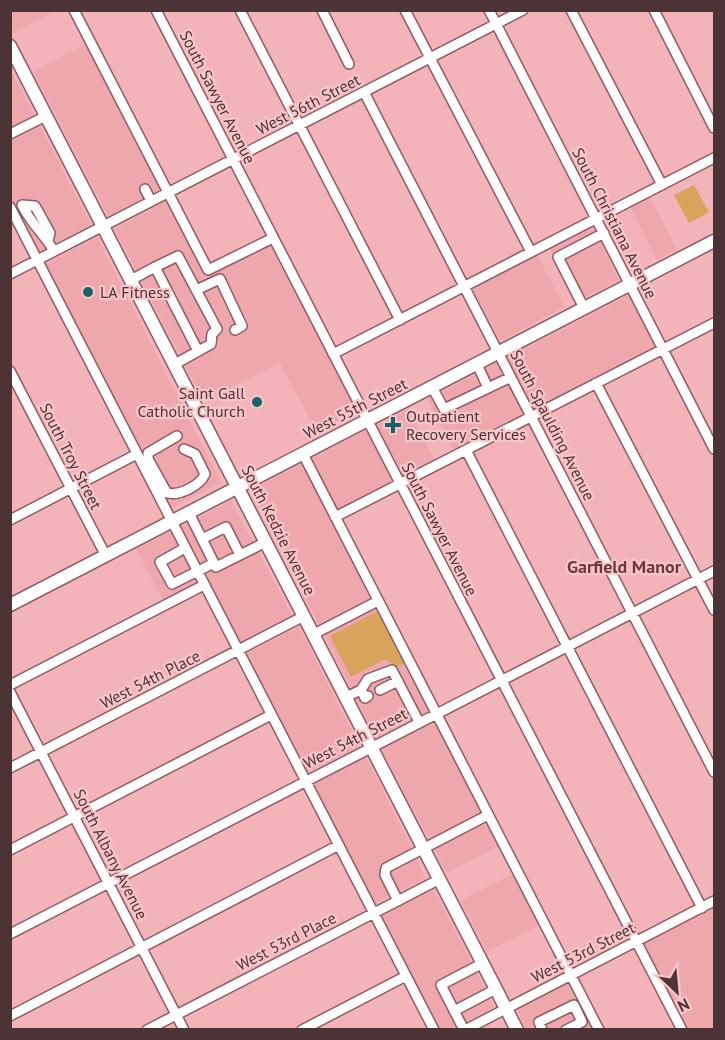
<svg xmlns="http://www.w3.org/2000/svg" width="725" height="1040" font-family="'PT Sans',sans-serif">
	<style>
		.built { fill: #eda7ad }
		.green { fill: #d8a35a }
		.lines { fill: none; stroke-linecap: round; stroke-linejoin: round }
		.minor-casing { stroke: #915a5f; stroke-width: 12 }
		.major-casing { stroke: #915a5f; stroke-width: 15 }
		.minor { stroke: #fff; stroke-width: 9 }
		.major { stroke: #fff; stroke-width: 12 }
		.poi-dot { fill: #156463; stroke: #f8c5c9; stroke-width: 2 }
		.labels { text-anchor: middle; stroke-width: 4.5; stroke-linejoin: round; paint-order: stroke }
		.street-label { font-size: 16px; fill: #4c3336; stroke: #f8c5c9 }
		.poi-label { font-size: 16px; fill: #4c3336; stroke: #f8c5c9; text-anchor: start }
		.neighbourhood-label { font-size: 18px; font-weight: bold; fill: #6b383e; stroke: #f8c5c9 }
	</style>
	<rect width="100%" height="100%" fill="#f3b4b9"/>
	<path class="built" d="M11,10H56V11L13,33Z
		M90,42L165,187L108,216L33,71Z
		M10,68L91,225L34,254L11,209Z
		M647,192L677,249L657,260L628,202Z
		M171,199L208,270L268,241L357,412L317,433L280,363L204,401L114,229Z
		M590,222L619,280L577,301L547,244Z
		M97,237L221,482L167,511L40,267Z
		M535,250L564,307L500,341L470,284Z
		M629,295L658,351L537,414L507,358Z
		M498,363L527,419L456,455L427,399Z
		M408,409L437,465L406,481L377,425Z
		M367,430L396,486L336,517L433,709L376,738L251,490Z
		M231,501L292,615L235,644L205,585L166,605L136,549Z
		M299,627L359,746L302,775L241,656Z
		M438,719L503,844L447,873L381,749Z
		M366,757L426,878L370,905L309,787Z
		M517,872L544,923L487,952L461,900Z
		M433,888L494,1007L450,1029H434L376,917Z
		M714,906V1029H687L642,942Z
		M573,980L599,1029H526L516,1009Z"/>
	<path class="green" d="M694,185L709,212L689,223L674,195Z
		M380,610L407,662L397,667L385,659L351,677L330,636Z"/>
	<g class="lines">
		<defs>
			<path id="minor" d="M74,10L208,270L273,238
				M156,10L682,1030
				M240,10L400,320
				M322,10L349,64
				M405,10L531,252
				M489,10L714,449
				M571,10L662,185
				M654,10L714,128
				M364,92L714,772
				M10,134L46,116
				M145,189L151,201
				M10,207L434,1030
				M48,241L50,233L35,206L22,205C31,224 44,234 54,251
				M155,267L178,256L217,329L212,334L211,344L175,364
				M10,274L523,10
				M131,280L155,267L198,351
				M196,290L220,279L242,326L235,330
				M584,308L558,257L604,233
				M333,354L714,158
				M477,364L488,388
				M10,371L106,556
				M596,383L714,610
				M432,387L444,409L511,377
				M177,436L148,453V459L167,493C179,496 200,486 205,474L195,454L184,449
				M466,450L702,908
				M303,454L599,1030
				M189,513L216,567L266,542
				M335,517L714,323
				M10,520L137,454
				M202,539L226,527L240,555
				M185,548L160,562L172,584L214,563
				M314,634L378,601
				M10,685L204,585
				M361,690L365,698L368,696
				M380,690L398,681
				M10,692L184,1030
				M346,697L361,690L368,679L392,670L419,722
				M10,768L304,616
				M10,850L271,715
				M398,901L385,875L386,868L488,815
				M10,934L714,571
				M454,1011L496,989
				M10,1016L339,845
				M147,1030L440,879
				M302,1030L406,976
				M464,1030L441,985L483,963
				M465,1030L714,901
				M542,1030L539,1022L574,1005L582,1022L566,1030"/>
			<path id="major" d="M10,46L517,1030
				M10,605L714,241"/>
		</defs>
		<use href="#minor" class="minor-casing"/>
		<use href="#major" class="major-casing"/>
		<use href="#minor" class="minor"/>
		<use href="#major" class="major"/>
	</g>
	<g class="poi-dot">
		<circle cx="88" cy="292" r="6"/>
		<circle cx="257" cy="402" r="6"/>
		<path d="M390 416h6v6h6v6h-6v6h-6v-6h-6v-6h6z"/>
	</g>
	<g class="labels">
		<g class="street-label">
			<text transform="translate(218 97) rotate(63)" y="6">South Sawyer Avenue</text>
			<text transform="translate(308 104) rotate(-27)" y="6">West 56th Street</text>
			<text transform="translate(615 223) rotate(63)" y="6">South Christiana Avenue</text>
			<text transform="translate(355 408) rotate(-27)" y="6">West 55th Street</text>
			<text transform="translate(553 425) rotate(63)" y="6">South Spaulding Avenue</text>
			<text transform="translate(71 456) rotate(63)" y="6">South Troy Street</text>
			<text transform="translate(440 529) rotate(63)" y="6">South Sawyer Avenue</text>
			<text transform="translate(279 530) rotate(63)" y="6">South Kedzie Avenue</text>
			<text transform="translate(150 679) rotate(-27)" y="6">West 54th Place</text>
			<text transform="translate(355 738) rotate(-27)" y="6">West 54th Street</text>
			<text transform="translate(111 854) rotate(63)" y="6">South Albany Avenue</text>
			<text transform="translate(286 941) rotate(-27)" y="6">West 53rd Place</text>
			<text transform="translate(583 952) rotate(-27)" y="6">West 53rd Street</text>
		</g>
		<g class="poi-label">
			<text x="100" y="298">LA Fitness</text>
			<text x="245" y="399" text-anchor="end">Saint Gall<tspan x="245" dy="18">Catholic Church</tspan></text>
			<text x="406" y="422">Outpatient<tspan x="406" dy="18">Recovery Services</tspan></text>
		</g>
		<g class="neighbourhood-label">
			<text x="624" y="573">Garfield Manor</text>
		</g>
	</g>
	<rect width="725" height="1040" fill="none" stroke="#4c3336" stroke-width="24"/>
	<g transform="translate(677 992) rotate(154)" stroke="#f8c5c9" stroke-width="4.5" paint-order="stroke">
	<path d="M0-4.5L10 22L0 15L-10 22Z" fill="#4c3336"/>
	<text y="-9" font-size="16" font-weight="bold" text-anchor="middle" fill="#4c3336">N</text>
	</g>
</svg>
